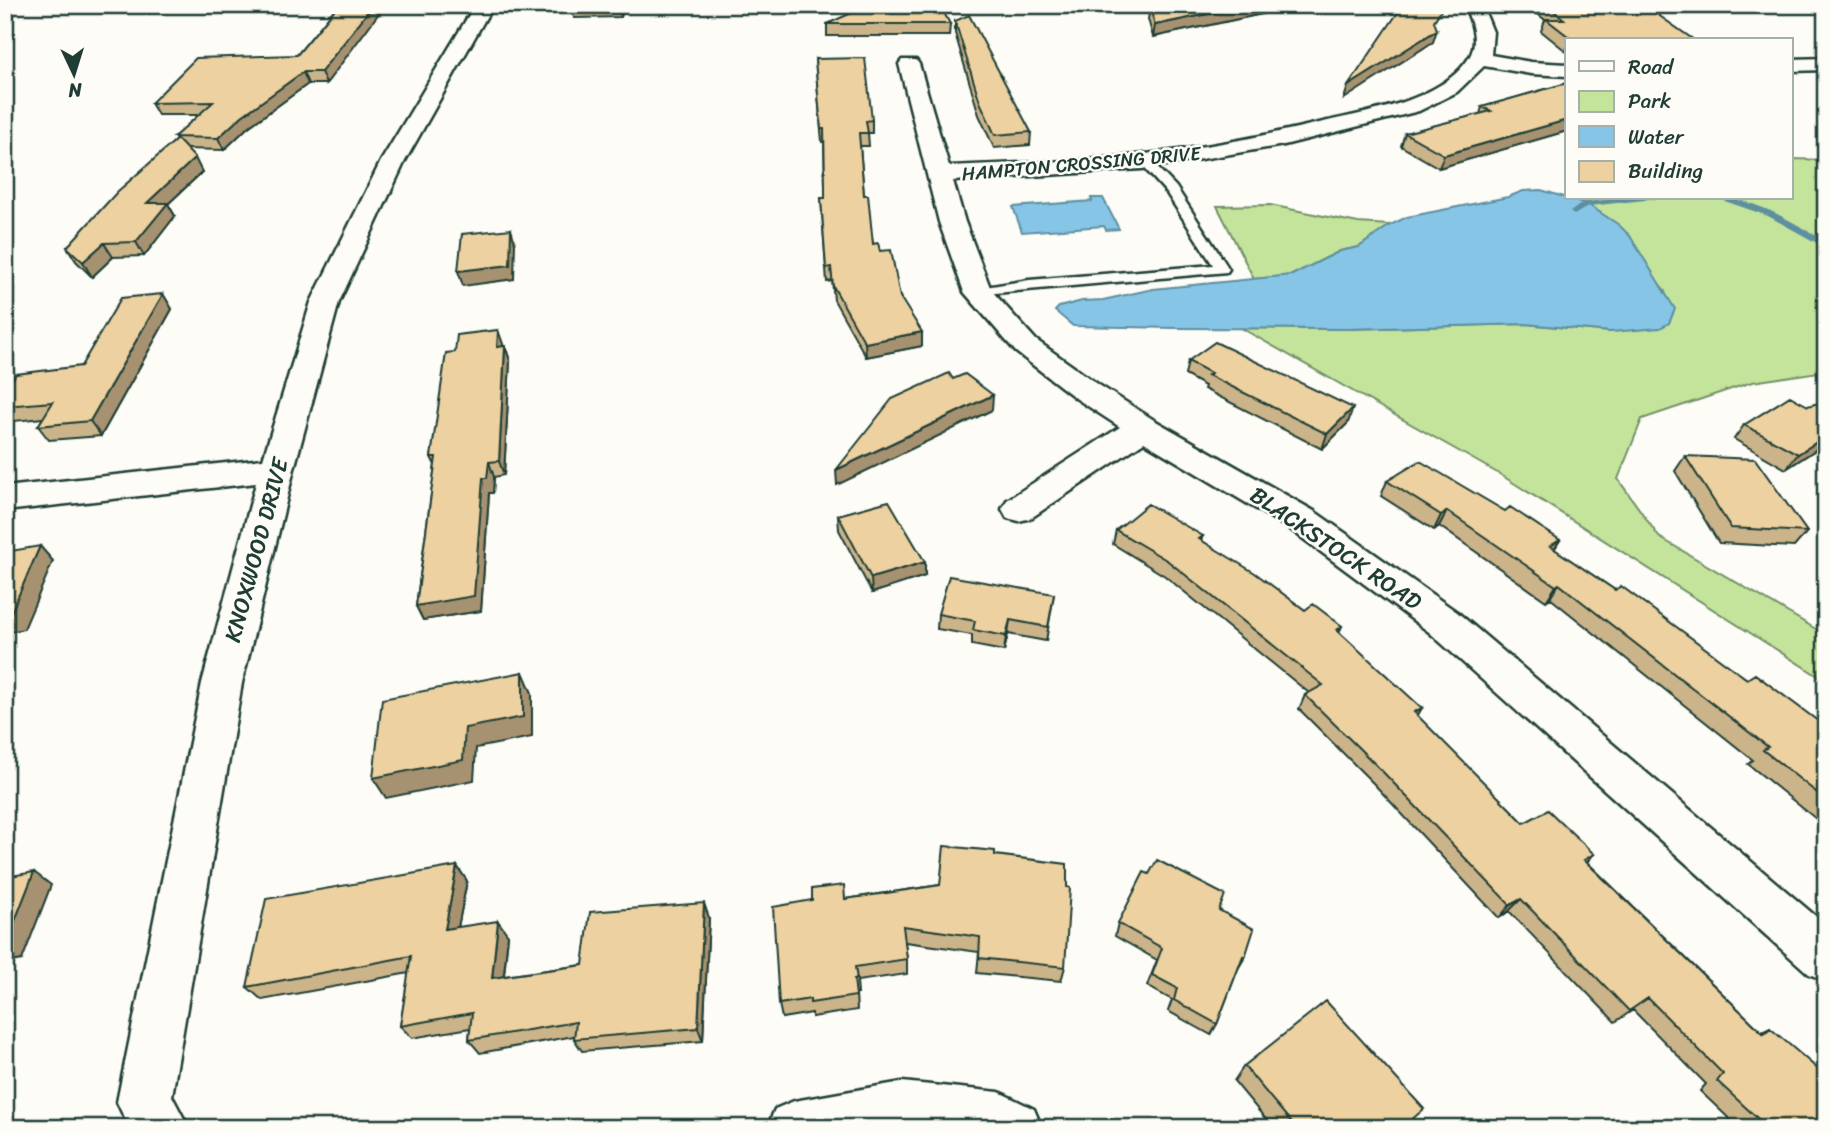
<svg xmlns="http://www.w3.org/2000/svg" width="1831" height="1133" font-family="Sriracha,sans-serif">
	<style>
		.green { fill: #c4e49c; stroke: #729068; stroke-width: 2 }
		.water { fill: #87c5e7; stroke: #5d8f9f; stroke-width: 2 }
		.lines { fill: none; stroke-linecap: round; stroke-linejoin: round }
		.stream { fill: #5d8f9f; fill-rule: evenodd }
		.lane-casing { stroke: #1f3d34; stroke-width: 5 }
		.street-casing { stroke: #1f3d34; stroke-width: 5 }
		.lane { fill: #fdfcf7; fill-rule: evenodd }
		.street { fill: #fdfcf7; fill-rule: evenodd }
		.wall { fill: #ccb48a; stroke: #1f3d34; stroke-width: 2 }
		.shaded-wall { fill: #a69271; stroke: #1f3d34; stroke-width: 2 }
		.building { fill: #edd1a1; stroke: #1f3d34; stroke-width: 2 }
		.labels { text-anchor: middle; stroke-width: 5; stroke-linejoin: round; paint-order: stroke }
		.far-street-label { font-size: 19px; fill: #1f3d34; stroke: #fdfcf7 }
		.street-label { font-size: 23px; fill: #1f3d34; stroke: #fdfcf7 }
	</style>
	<rect width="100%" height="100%" fill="#fdfcf7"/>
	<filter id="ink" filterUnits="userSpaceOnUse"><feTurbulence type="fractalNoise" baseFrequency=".0143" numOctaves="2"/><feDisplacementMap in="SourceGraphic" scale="14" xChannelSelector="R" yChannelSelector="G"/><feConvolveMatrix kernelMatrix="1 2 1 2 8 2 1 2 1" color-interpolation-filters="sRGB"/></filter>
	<g filter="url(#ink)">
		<path class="green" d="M1791,159L1826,160V371L1752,382L1642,419L1618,479L1659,537L1826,635V681L1501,475L1241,328L1347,329L1526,324L1611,332L1665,291L1647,268L1630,236L1587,204L1567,198H1791Z
			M1270,205L1358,223L1390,225L1359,247L1340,251L1292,275L1254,279L1217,206Z"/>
		<path class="water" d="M1541,190L1587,204L1619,225L1630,236L1675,309L1669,323L1660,328L1611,332L1526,324L1347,329L1175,328L1073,326L1055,311L1059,307L1082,301L1103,300L1153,289L1292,275L1340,251L1359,247L1390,225L1407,217L1508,197L1523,191Z
			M1091,198H1103L1119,229L1106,230L1104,226L1022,232L1013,207L1092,201Z"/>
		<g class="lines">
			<path class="stream" d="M1623,198H1649L1645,200L1589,206L1574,215L1570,212L1584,202Z
				M1716,198C1753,196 1794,223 1826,241V248L1768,216Z"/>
			<defs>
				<path id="lane" d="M1144,157L1148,158L1176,187L1229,269L1227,272L973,295L971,292L973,289L1029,280L1213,265L1166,192L1138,161Z"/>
				<path id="street" d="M475,5H493L405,161L339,302L294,469L242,683L172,1096L189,1128H129L117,1102L202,683L256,483L5,511V487L263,459L311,302L381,161Z
					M1464,5H1482L1493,32L1491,55L1531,62L1567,64V76L1531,74L1484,66L1457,92L1419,111L1284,145L1142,169L953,181L965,222L991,290L1036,340L1099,385L1154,420L1314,511L1457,612L1826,925V981L1809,974L1429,632L1290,529L1144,442L1031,518L1019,521L1007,518L1002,509L1007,500L1120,427L1077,399L1016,352L964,292L939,222L899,64L902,60H916L919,64L949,166C1014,163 1080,162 1145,154C1207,148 1268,135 1328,121C1373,111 1445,99 1470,56C1479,40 1471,20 1464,5Z
					M1826,58V70L1791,71V59Z
					M902,1082L999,1092L1034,1109L1042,1128H767L775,1109L794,1101Z"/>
			</defs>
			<use href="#lane" class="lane-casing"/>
			<use href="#street" class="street-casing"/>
			<use href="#lane" class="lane"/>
			<use href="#street" class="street"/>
		</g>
		<path class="wall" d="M338,5L326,84H308L247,128L224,150L186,149L202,172L168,204L175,216L144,256L113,257L92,277L76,261L67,247L176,140L174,137L199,115H158L151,103L297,55Z
			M624,5L621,17L574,18L572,7Z
			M1157,5H1305L1153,37L1148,19L1150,8Z
			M1527,5H1595L1603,11L1694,40H1567V52L1541,31L1545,20Z
			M955,21L1031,132L1030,145L994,148L979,115L955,33Z
			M827,24H950L949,36H827Z
			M815,59L872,120V133H868L869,146H860L864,195L873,244L880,251L922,346L866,357L834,300L832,281L827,282L821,198H825V186L824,142H822Z
			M1567,83V131L1439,168L1401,146L1405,133L1480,114L1482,107Z
			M163,294L172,309L101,436L49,440L38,426L43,418L5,422V389L81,366Z
			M498,330L503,347L505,346L510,361L504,475L494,477L493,493H489L481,611L423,620L416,606L435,465L431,457L455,352Z
			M1188,361L1348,423L1322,449L1204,389L1205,386L1185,375Z
			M1826,401V443L1786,469L1734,439L1744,425Z
			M1685,456L1807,532L1794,547L1719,543L1675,471Z
			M1387,481L1505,511L1560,540L1554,549L1747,679L1826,727V832L1818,826L1821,823L1748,764L1753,760L1550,598L1546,601L1439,526L1434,530L1381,496Z
			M838,515L925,576L872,593L839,530Z
			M1116,530L1203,536L1201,540L1305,610L1342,626L1339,633L1417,716L1524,823L1594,854L1587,862L1762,1032L1770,1028L1826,1128H1739L1700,1091L1706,1084L1633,1010L1615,1022L1509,911L1499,918L1374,784L1299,709L1305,695L1309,693L1165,576L1113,544Z
			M1054,594L1046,641L1008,634L1004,651L972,645V635L937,629L938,614Z
			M995,855L1065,967L1061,981L977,973L979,952L905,942L907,959V974L857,981L858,994H856L857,1010L812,1017V1013L782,1018L779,1004L845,899L940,885Z
			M457,866L467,881L458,927L508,935L504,976L583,965L709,918L703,1041L582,1051L574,1039V1036L480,1053L469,1040L470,1028L412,1038L400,1026L409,973L262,1000L247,987Z
			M1219,910L1245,957L1238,969L1217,1024L1211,1035L1168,1011L1172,1000L1147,986L1157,960L1115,936L1118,923Z
			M1244,1066L1402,1128H1273L1234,1081Z"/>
		<path class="shaded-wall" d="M373,5H385L326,84L321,72Z
			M618,5H624L621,17Z
			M1251,5H1305L1153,37L1155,25Z
			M1437,30L1433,42L1344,99L1348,86Z
			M303,72L308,84L247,128L224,150L218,138L242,116Z
			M1567,120V131L1439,168L1444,155Z
			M195,158L202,172L168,204L175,216L144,256L136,242L147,203Z
			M511,229L515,243L514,279L463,286L458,271Z
			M104,243L113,257L92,277L83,262Z
			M163,294L172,309L101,436L90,421Z
			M498,330L503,344L502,362L497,347Z
			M922,332V346L866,357L865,343Z
			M505,346L510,361L504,475L499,461Z
			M993,395L992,410L837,485L836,470Z
			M1353,408L1348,423L1322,449L1327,434Z
			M1826,436V443L1786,469L1798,454Z
			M489,462L494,477L493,493H489L481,611L423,620L416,606L483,478Z
			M1447,511L1439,526L1434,530L1441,515Z
			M1560,540L1551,555L1550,546Z
			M40,546L53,561L24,629L5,633V616Z
			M925,562V576L872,593L871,578Z
			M1559,584L1550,598L1546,601L1556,586Z
			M1010,620L1008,634L1004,651L1006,636Z
			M523,672L532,693V737L476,748L474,780L386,798L373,778L465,728Z
			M1422,708L1414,722V712Z
			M457,866L467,881L455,943L445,929Z
			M34,872L51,885L22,960L5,963V946Z
			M1521,899L1509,911L1499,918L1510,905Z
			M704,903L709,918L703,1041L698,1028Z
			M498,921L508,935L502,991L492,978Z"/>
		<path class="building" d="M338,5H373L321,72H303L242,116L218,138L174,137L213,102L151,103L196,58L297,55Z
			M572,5H611L572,7Z
			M869,5H940L950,24H827Z
			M1157,5H1251L1155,25L1150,8Z
			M1403,5H1437L1441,10L1434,21L1437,30L1348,86Z
			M1547,5H1595L1603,11L1651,10L1694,40H1573L1546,19H1564Z
			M969,15L1031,132L995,135L980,102L955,21Z
			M865,58L872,120L866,121L868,133H859L864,195H868L873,244L878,243L880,251L891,250L900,297L922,332L865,343L833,286L831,267L826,268L821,198H825V186L824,129H821L815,59Z
			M1567,83V120L1444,155L1405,133L1491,111L1482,107Z
			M177,139L195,158L147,203H168L136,242L104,243L83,262L67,247L117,192Z
			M511,229L510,265L458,271L462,234Z
			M163,294L90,421L38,426L53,402L5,406V389L16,374L81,366L121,298Z
			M498,330L497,347L505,346L499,461L489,462L487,478H483L474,596L416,606L436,457H431L446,353L455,352L457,335Z
			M1215,342L1353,408L1327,434L1208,375L1211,373L1188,361Z
			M949,373L953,379L965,374L993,395L836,470L892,399Z
			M1790,396L1808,406L1826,401V436L1798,454L1744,425Z
			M1685,456L1755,459L1807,532L1731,528Z
			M1420,461L1505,511L1510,507L1560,540L1550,546L1615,590L1621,586L1747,679L1755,674L1826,727V800L1763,750L1768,747L1559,584L1556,586L1447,511L1441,515L1387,481Z
			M889,501L925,562L871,578L838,515Z
			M1148,504L1203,536L1199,539L1255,573L1305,610L1313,604L1342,626L1337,630L1422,708L1414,712L1524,823L1548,810L1594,854L1584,860L1764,1034L1770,1028L1826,1076V1128H1768L1717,1081L1723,1074L1648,998L1629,1011L1521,899L1510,905L1382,771L1305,695L1323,685L1168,561L1116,530Z
			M40,546L10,615L5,616V552Z
			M949,576L1054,594L1048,627L1010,620L1006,636L973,630L975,621L938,614Z
			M523,672V717L465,728L463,760L373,778L382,699Z
			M944,846L995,851V855L1067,864V887L1070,888L1065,967L979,958L980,937L903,926L907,959L855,967L857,979H854L856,996L810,1003V999L779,1004L773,907L812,900V889L844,885L845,899L940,885Z
			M1157,860L1225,895L1219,910L1254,929L1245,957L1243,956L1217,1024L1174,1000L1177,988L1152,975L1162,948L1118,923L1144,872L1149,874Z
			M457,866L445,929L498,921L492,978L583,965L590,912L704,903L698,1028L574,1039L576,1022L469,1040L472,1013L400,1026L411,956L247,987L266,899Z
			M34,872L5,946V877Z
			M1326,1001L1424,1109L1402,1128H1296L1244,1066Z"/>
	</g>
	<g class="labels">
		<g class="far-street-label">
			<text transform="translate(1081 163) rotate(-5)" y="7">HAMPTON CROSSING DRIVE</text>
		</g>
		<g class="street-label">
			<text transform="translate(1336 548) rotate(34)" y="8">BLACKSTOCK ROAD</text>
			<text transform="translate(256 550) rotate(-75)" y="8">KNOXWOOD DRIVE</text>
		</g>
	</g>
	<rect width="1831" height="1133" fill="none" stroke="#fdfcf7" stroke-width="28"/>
	<rect x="14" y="14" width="1803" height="1105" fill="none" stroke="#1f3d34" stroke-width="2.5" filter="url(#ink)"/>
	<rect x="1565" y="38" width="228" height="161" fill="#fdfcf7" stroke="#a4b0a9" stroke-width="2"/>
	<rect x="1579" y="61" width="35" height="10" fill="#fdfcf7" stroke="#a4b0a9" stroke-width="2"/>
	<text x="1628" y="74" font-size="21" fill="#1f3d34">Road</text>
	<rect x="1579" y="91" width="35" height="21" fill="#c4e49c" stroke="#a4b0a9" stroke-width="2"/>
	<text x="1628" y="108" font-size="21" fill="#1f3d34">Park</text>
	<rect x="1579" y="126" width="35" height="21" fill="#87c5e7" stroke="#a4b0a9" stroke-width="2"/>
	<text x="1628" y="144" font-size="21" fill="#1f3d34">Water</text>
	<rect x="1579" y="161" width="35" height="21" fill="#edd1a1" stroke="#a4b0a9" stroke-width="2"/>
	<text x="1628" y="178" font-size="21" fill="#1f3d34">Building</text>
	<g transform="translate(74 74) rotate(176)" stroke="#fdfcf7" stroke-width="5" paint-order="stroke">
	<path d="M0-5L12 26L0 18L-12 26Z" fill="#1f3d34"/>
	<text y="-10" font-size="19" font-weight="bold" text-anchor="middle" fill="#1f3d34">N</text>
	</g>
</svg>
